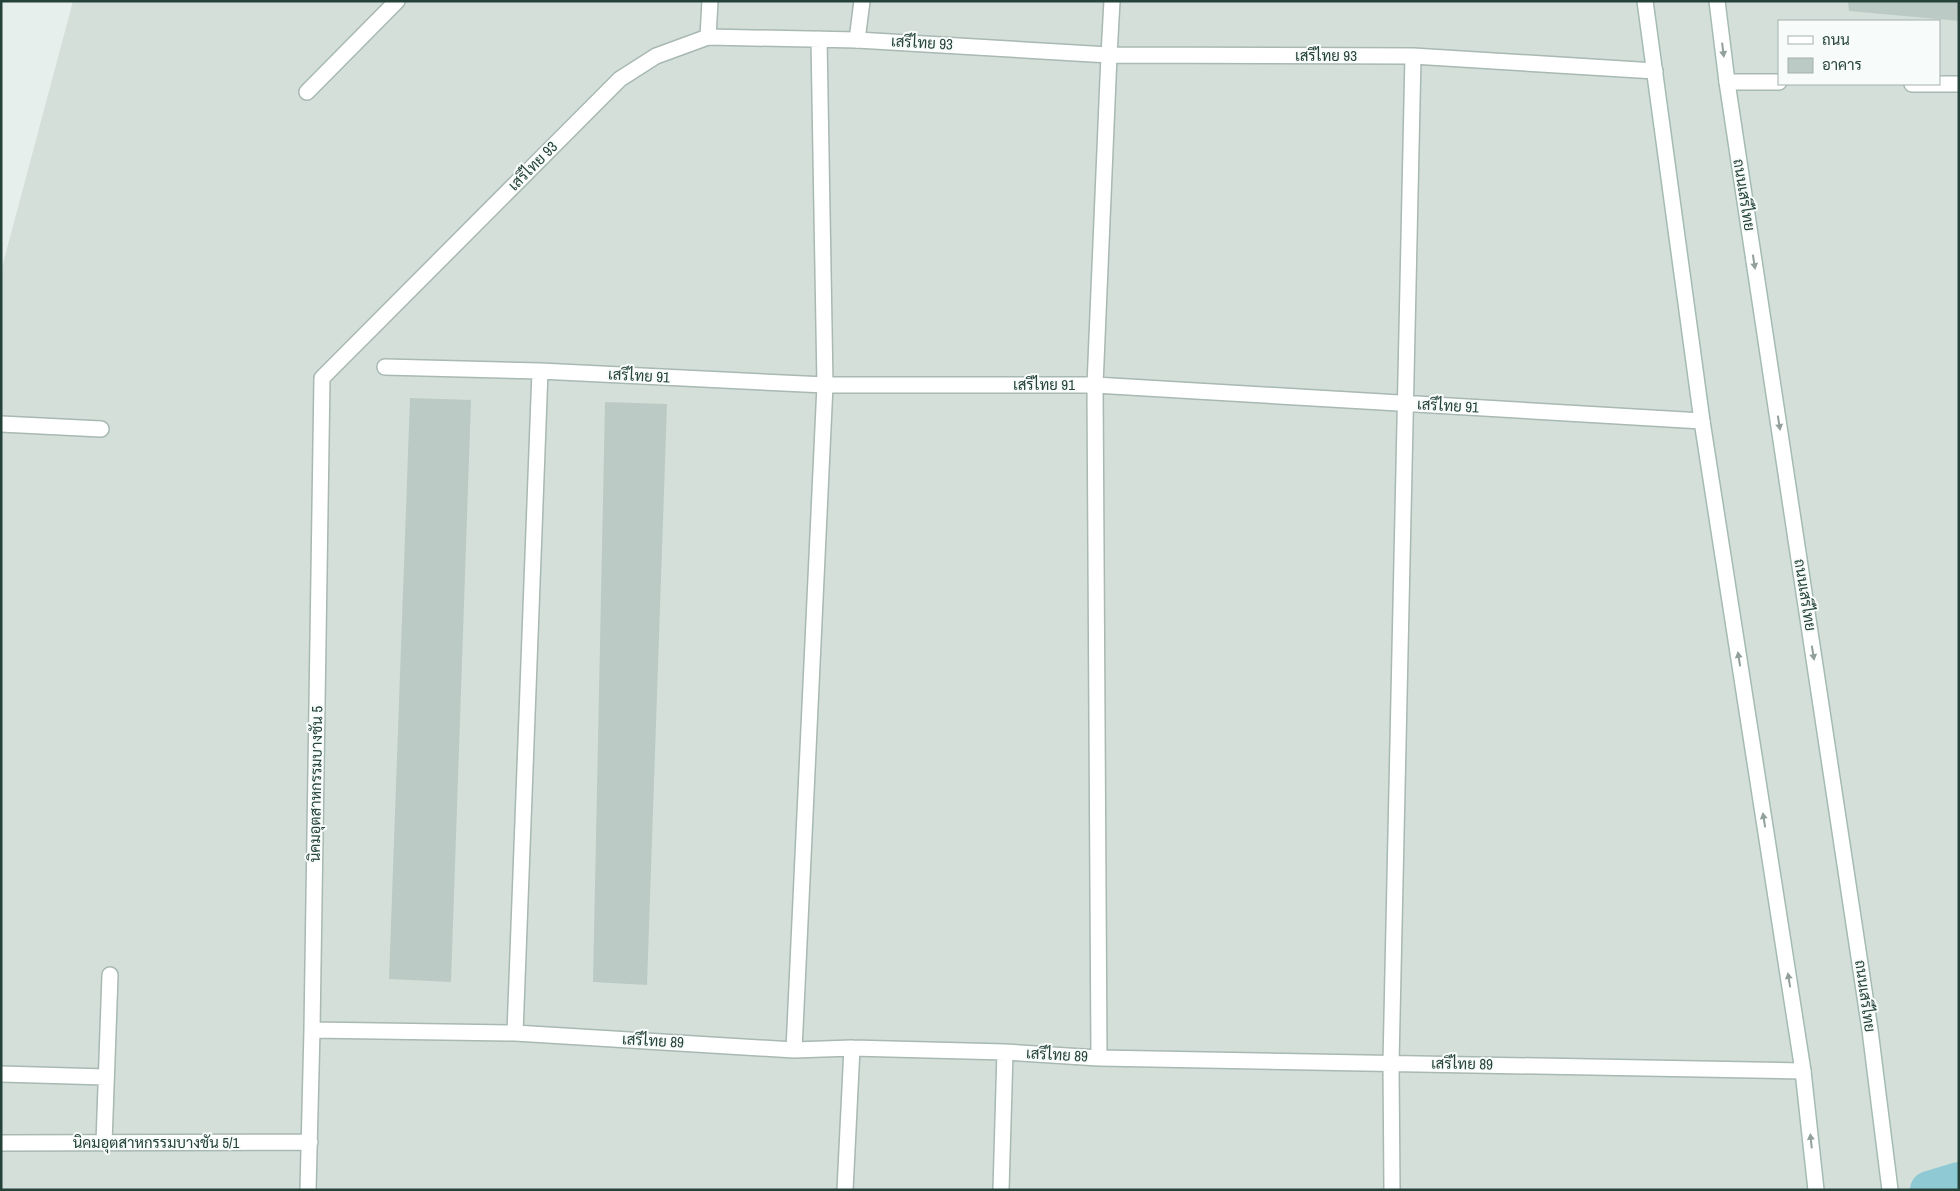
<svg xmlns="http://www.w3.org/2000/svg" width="1960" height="1191" font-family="'Archivo Narrow',Sarabun,sans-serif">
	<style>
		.built { fill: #d4dfda; fill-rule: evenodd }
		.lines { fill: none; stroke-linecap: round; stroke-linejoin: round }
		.canal { stroke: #8ec9d4; stroke-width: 38 }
		.building { fill: #bbcac4 }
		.lane-casing { stroke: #a8b8b2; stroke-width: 18 }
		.street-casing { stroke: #a8b8b2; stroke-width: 18 }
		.secondary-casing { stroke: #a4bbb3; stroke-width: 18 }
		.lane { stroke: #fff; stroke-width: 15 }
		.street { stroke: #fff; stroke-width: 15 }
		.secondary { stroke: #fff; stroke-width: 15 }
		.oneway { fill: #92a09c }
		.labels { text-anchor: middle; stroke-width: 4; stroke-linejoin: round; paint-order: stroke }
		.street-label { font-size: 15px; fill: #24423a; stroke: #f7fbf9 }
	</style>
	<rect width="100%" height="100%" fill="#e6efeb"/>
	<path class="built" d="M73,1H1959V1190H1V271ZM1779,21H1939V84H1779Z"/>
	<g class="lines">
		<path class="canal" d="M1929,1190L1959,1181"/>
	</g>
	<path class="building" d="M1848,1H1959V21L1849,11Z
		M410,398L471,400L451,982L389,979Z
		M605,402L667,404L647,985L593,982Z"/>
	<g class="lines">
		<defs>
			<path id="lane" d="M708,37L710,1
				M857,40L862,1
				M1109,55L1112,1
				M1727,82H1779
				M1912,84H1959
				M307,92L397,1
				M1,424L101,429
				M1,1074L106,1077
				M104,1143L110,975"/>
			<path id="street" d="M385,367L540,371L825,385H1095L1702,421
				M312,1030L515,1033L794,1050L852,1048L1005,1052L1099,1058L1803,1071
				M515,1033L540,371
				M794,1050L825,385L819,39
				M1099,1058L1095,385L1109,55
				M1,1143L310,1142
				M308,1190L312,1030L322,378L620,79L656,56L708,37L857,40L1109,55L1413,56L1655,71
				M845,1190L852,1048
				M1001,1190L1005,1052
				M1392,1190L1391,1063L1413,56"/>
			<path id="secondary" d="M1645,1L1702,421L1803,1071L1816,1190
				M1717,1L1727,82L1870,1030L1890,1190"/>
		</defs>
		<use href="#lane" class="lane-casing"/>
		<use href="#street" class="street-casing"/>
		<use href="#secondary" class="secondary-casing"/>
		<use href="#lane" class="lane"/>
		<use href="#street" class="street"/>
		<use href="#secondary" class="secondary"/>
	</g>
	<defs><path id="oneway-solid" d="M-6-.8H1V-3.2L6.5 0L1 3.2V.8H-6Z" transform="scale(1.25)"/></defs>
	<g class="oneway">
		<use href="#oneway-solid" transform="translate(1723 50) rotate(83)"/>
		<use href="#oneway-solid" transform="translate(1754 262) rotate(81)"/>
		<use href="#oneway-solid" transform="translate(1779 423) rotate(81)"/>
		<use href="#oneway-solid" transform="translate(1813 653) rotate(81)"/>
		<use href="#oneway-solid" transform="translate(1739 659) rotate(-99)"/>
		<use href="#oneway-solid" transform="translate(1764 820) rotate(-99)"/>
		<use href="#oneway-solid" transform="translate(1789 980) rotate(-99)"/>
		<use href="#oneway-solid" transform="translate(1811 1141) rotate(-96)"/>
	</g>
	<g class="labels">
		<g class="street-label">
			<text transform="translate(922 43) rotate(3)" y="5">เสรีไทย 93</text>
			<text x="1326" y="61">เสรีไทย 93</text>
			<text transform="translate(533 166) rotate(-45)" y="5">เสรีไทย 93</text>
			<text transform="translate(1744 195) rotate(81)" y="5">ถนนเสรีไทย</text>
			<text transform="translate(639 376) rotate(3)" y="5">เสรีไทย 91</text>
			<text x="1044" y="390">เสรีไทย 91</text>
			<text transform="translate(1448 406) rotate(3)" y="5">เสรีไทย 91</text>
			<text transform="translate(1805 595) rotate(81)" y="5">ถนนเสรีไทย</text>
			<text transform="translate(316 784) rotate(-89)" y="5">นิคมอุตสาหกรรมบางชัน 5</text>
			<text transform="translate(1865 996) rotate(82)" y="5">ถนนเสรีไทย</text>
			<text transform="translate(653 1041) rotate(3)" y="5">เสรีไทย 89</text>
			<text transform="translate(1057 1055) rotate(3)" y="5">เสรีไทย 89</text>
			<text transform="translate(1462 1064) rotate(1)" y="5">เสรีไทย 89</text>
			<text x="156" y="1148">นิคมอุตสาหกรรมบางชัน 5/1</text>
		</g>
	</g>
	<rect width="1960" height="1191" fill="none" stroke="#24423a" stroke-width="5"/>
	<rect x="1778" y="20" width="162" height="65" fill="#f7fbf9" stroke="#a3b1ad"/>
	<rect x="1788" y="36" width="25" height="8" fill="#ffffff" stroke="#a3b1ad"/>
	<text x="1822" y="45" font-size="15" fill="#24423a">ถนน</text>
	<rect x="1788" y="58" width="25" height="15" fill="#bbcac4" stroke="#a3b1ad"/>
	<text x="1822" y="70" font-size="15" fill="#24423a">อาคาร</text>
</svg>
